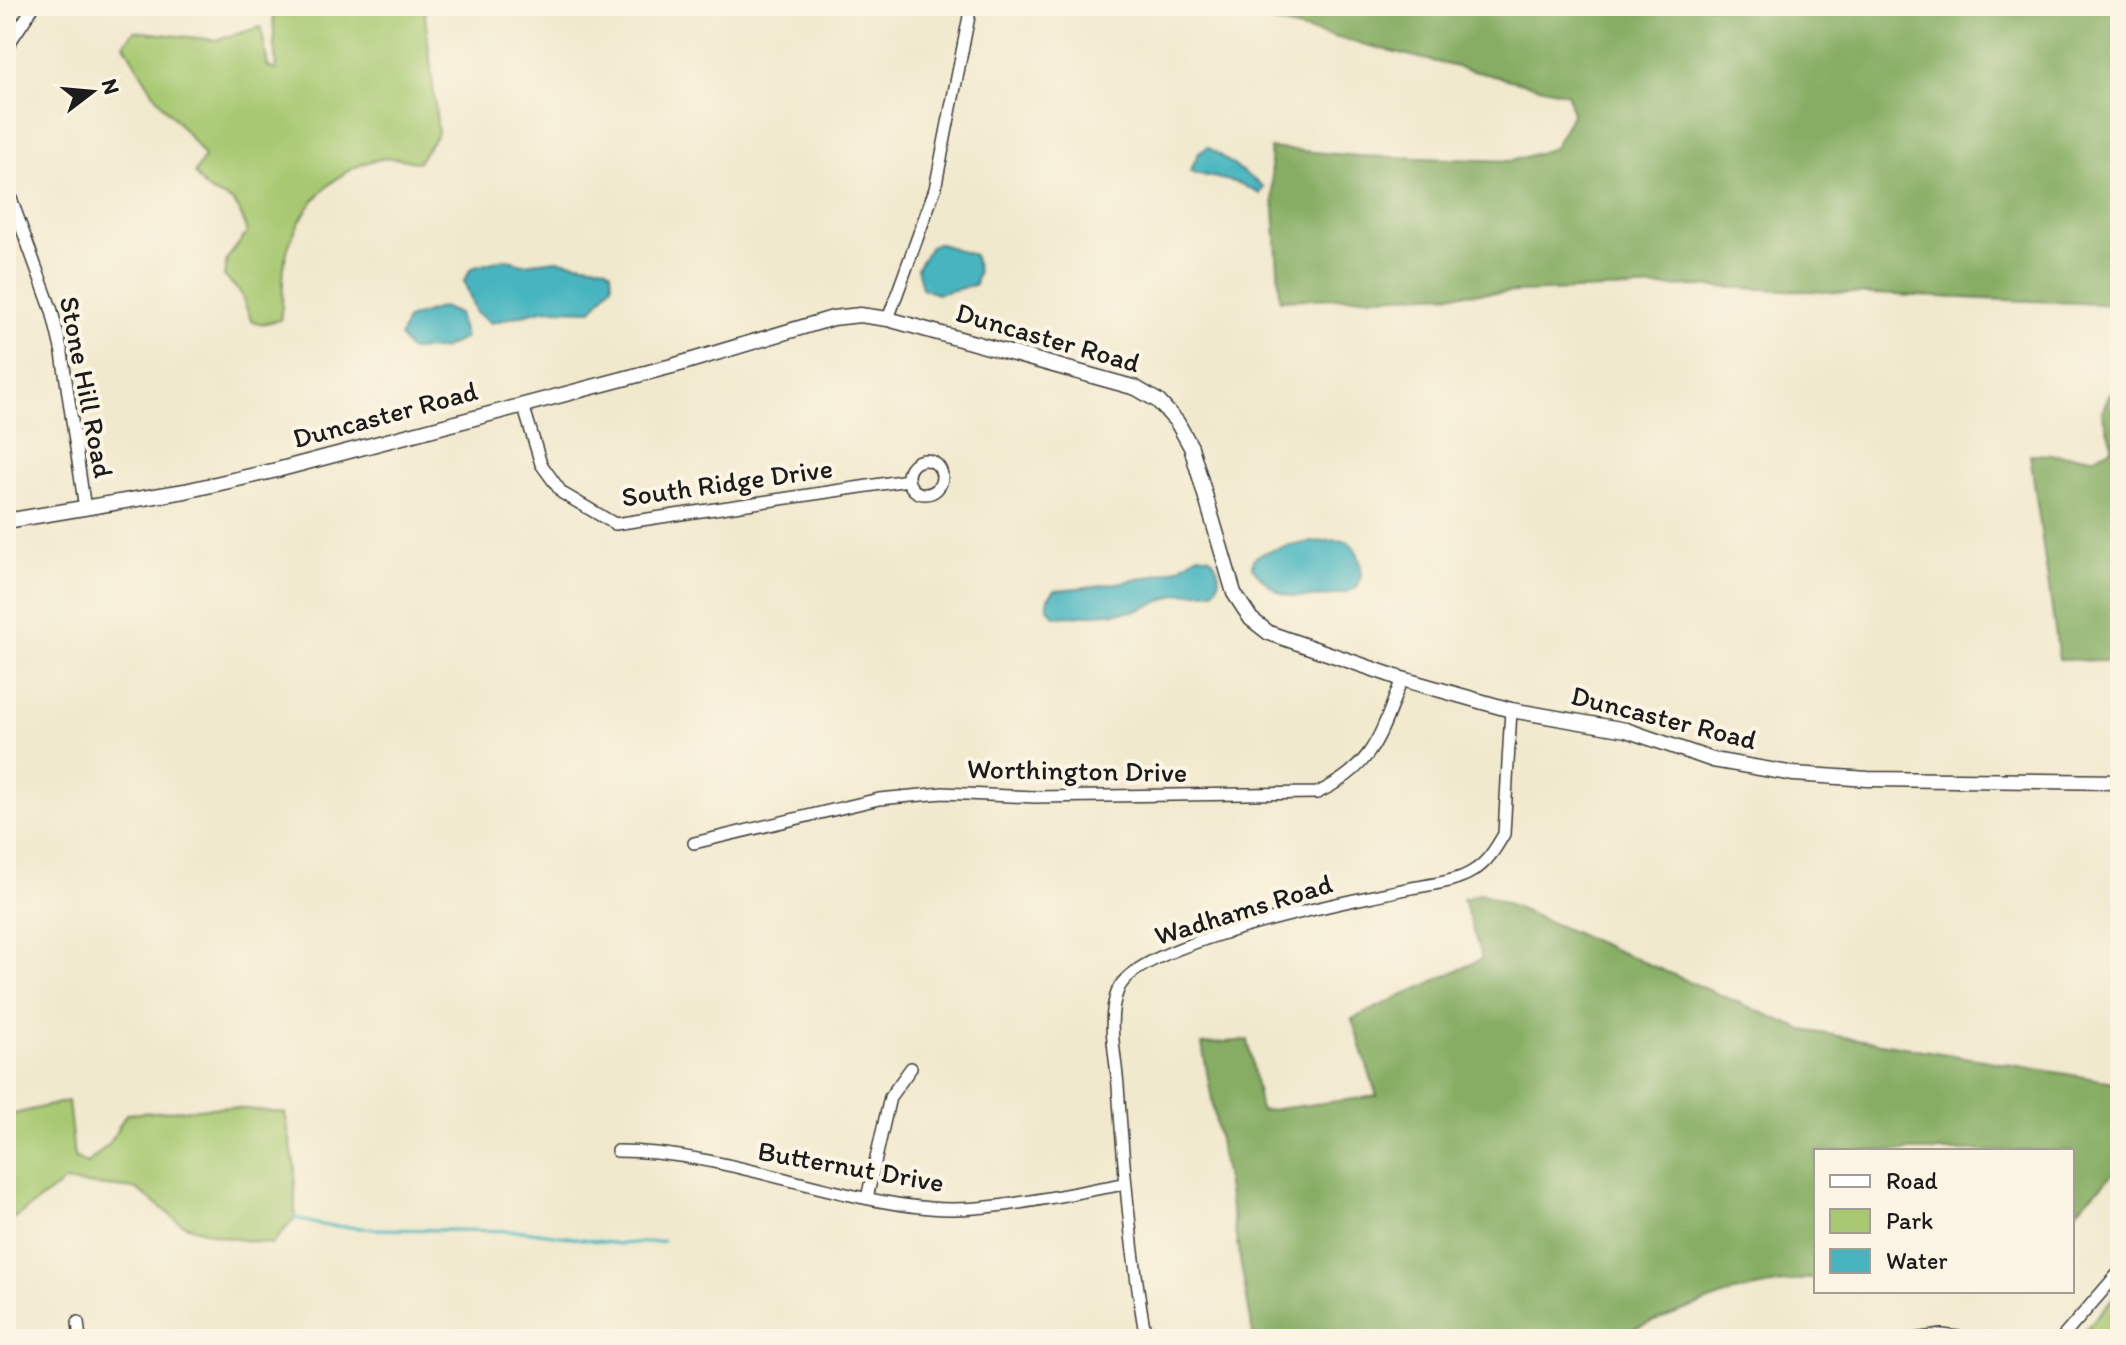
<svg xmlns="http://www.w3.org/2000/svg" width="2126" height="1345" font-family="Itim,sans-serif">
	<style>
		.green { fill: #a8c972; stroke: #627247; stroke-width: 2 }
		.forest { fill: #86ad64; stroke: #516440; stroke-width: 2 }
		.water { fill: #46b5bf; stroke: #31686e; stroke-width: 2 }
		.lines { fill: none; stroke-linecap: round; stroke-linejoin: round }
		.stream { stroke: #46b5bf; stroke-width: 3 }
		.minor-casing { stroke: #3c3b37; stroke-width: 14 }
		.tertiary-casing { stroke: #3c3b37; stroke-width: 17 }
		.minor { stroke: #fff; stroke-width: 11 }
		.tertiary { stroke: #fff; stroke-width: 14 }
		.labels { text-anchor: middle; stroke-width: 8; stroke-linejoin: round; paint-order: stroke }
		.street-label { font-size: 28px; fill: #1c1c1c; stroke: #fcf5e5 }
	</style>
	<rect width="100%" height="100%" fill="#fcf5e5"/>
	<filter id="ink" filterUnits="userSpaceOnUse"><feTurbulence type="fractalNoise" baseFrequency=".0125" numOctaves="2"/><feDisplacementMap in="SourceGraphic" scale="16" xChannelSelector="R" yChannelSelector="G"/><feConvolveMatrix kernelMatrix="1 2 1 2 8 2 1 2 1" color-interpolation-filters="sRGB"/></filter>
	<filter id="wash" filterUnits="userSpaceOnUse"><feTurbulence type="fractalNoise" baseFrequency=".006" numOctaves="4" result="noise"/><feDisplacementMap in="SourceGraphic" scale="32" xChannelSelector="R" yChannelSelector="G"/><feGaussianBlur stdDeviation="1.8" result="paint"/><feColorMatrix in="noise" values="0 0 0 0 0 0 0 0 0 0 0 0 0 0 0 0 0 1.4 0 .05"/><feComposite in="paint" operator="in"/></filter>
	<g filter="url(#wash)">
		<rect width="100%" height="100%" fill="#f1e9cd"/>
		<path class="green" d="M268,6H424L438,133L418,162C409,161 397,157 388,158C339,163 303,204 288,248C280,271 285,296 280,320L261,324L251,320L240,292L224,276L227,259L247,233C234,178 215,211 195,173L204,157C193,138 180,125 165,108C149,88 137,66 124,44L134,31L216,40L261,27L268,67L276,70L273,15Z
			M68,1101L74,1157L87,1164L109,1144L126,1114L225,1107L285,1113L295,1168V1218L272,1244L223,1237L182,1224L137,1189L64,1182L6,1224V1116Z
			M2120,1290V1339H2077Z"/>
		<path class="forest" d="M1206,6H2120V305L1695,286L1280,300L1270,148L1358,156L1512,161L1554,148L1572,115L1568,94Z
			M2120,390V662L2059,659L2030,454L2095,457L2113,447L2102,413L2109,394Z
			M1481,893L1803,1030L2120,1083V1167L2072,1215V1151H1816V1277L1734,1292L1605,1339H1254L1202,1044L1248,1040L1261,1111L1377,1096L1352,1019L1482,959L1463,899Z"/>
		<path class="water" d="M1208,147L1264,187L1260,194L1239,183L1190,172L1198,154Z
			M937,243L974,255L978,272L975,285L937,294L922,288L917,268L931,246Z
			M504,259L523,264L557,260L606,267L611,272L612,285L592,310L546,309L491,323L476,313L464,281L471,268Z
			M442,307L458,314L465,338L442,349L409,350L400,337L407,319Z
			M1347,541C1361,550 1365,573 1357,587C1343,597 1304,599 1287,595C1273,591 1261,578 1252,567L1253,559C1269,546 1325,539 1347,541Z
			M1199,555L1210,557C1219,566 1223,582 1213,591L1178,594L1136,611L1056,617L1048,609V598L1055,590C1095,587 1140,582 1178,568C1186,565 1191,558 1199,555Z"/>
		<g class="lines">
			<path class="stream" d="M295,1218L320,1225L375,1229L524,1231L619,1244L663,1241"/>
		</g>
	</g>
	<g filter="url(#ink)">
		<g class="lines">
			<defs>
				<path id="minor" d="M6,48L34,6
					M6,185L52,311L62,353L85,509
					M888,319L935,189L971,6
					M523,405L541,464L562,493L615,524L908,480
					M908 477a17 17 0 1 1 34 0a17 17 0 1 1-34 0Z
					M694,843L879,799L943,793L1035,797L1317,793C1375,766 1380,734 1402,679
					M617,1151C723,1151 825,1199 930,1208C987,1214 1068,1193 1125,1184
					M867,1198L890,1097L911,1068
					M78,1322L80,1339
					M1146,1339C1131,1255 1124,1171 1118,1086C1116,1057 1106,1019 1118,990C1136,943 1345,902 1397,891C1421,885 1453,884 1473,871C1487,863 1496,848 1504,834L1511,710
					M1914,1339L1942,1335L1975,1339
					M2061,1339L2120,1271"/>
				<path id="tertiary" d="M6,521L185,491L277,470L676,365L833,318L860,315L888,319L1136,388L1158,401L1177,422L1191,447L1234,593L1251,619L1269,633L1402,679L1511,710L1626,730L1713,760L1794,774L1868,779L2120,782"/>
			</defs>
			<use href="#minor" class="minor-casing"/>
			<use href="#tertiary" class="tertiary-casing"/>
			<use href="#minor" class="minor"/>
			<use href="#tertiary" class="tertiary"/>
		</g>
	</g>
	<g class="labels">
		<g class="street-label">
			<text transform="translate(1048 337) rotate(16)" y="10">Duncaster Road</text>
			<text transform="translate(87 387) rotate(79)" y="10">Stone Hill Road</text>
			<text transform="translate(385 414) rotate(-15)" y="10">Duncaster Road</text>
			<text transform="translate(727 482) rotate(-8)" y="10">South Ridge Drive</text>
			<text transform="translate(1664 717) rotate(14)" y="10">Duncaster Road</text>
			<text transform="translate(1077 770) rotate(1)" y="10">Worthington Drive</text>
			<text transform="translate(1243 909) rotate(-17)" y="10">Wadhams Road</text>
			<text transform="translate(851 1166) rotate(10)" y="10">Butternut Drive</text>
		</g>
	</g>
	<rect width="2126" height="1345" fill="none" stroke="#fcf5e5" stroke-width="32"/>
	<rect x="1814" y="1149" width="260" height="144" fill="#fcf5e5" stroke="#a29e95" stroke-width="2"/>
	<rect x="1830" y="1175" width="40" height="12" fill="#ffffff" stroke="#a29e95" stroke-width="2"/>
	<text x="1886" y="1189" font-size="24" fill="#1c1c1c">Road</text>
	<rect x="1830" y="1209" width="40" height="24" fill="#a8c972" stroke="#a29e95" stroke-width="2"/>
	<text x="1886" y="1229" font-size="24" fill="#1c1c1c">Park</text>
	<rect x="1830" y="1249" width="40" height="24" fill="#46b5bf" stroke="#a29e95" stroke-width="2"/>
	<text x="1886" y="1269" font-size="24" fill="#1c1c1c">Water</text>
	<g transform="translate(92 92) rotate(74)" stroke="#fcf5e5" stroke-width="6" paint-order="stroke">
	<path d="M0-6L14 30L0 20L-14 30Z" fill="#1c1c1c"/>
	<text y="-12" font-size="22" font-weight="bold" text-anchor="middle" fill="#1c1c1c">N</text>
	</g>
</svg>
